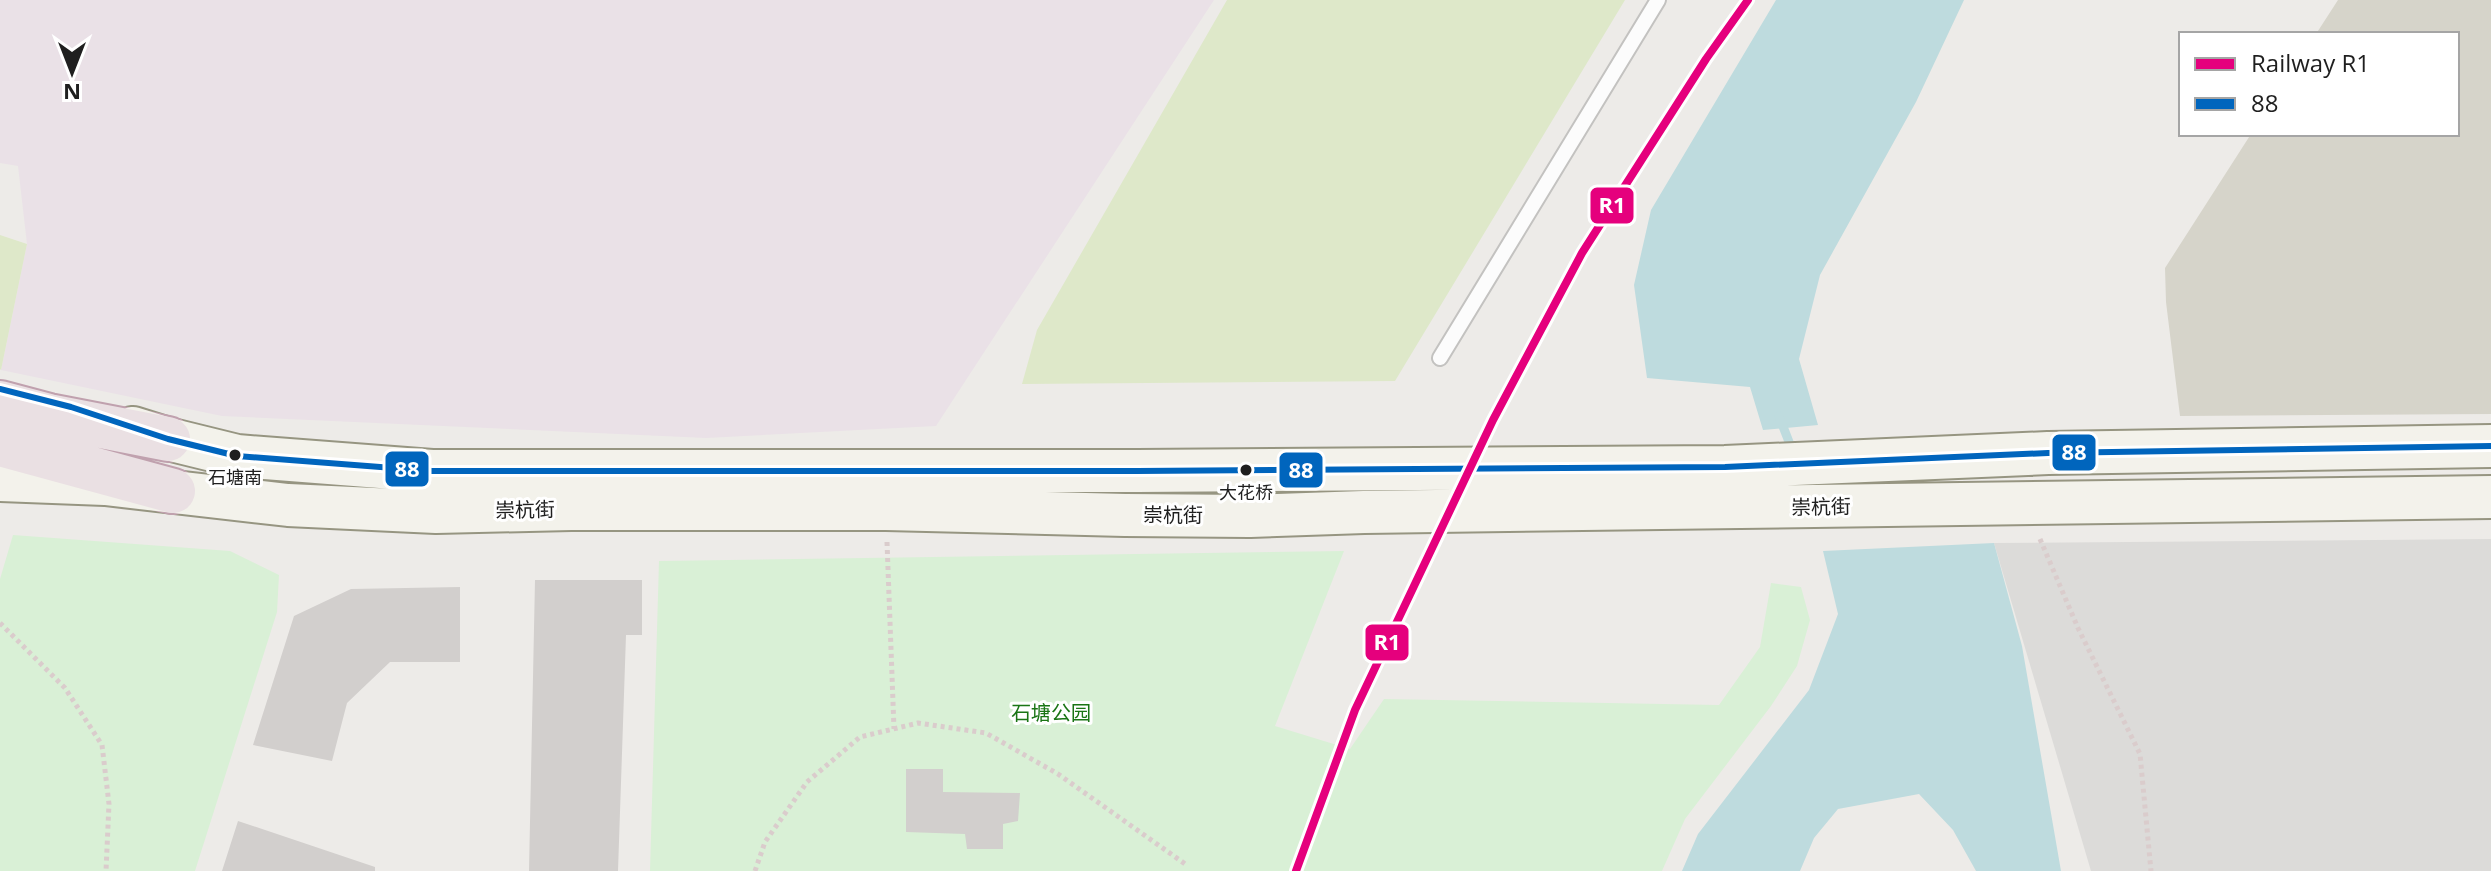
<svg xmlns="http://www.w3.org/2000/svg" width="2491" height="871" font-family="'Open Sans','Noto Sans SC',sans-serif">
	<style>
		.residential { fill: #dcdbd9 }
		.industrial { fill: #eae1e7 }
		.construction { fill: #d6d4ca }
		.grass { fill: #dee8c9 }
		.park { fill: #d9f0d6 }
		.water { fill: #bedbde }
		.lines { fill: none; stroke-linecap: round; stroke-linejoin: round }
		.stream { stroke: #bedbde; stroke-width: 9 }
		.building { fill: #d2cfcd }
		.lane-casing { stroke: #c3c2c0; stroke-width: 18 }
		.secondary-casing { stroke: #969581; stroke-width: 46 }
		.highway-casing { stroke: #c0a1ae; stroke-width: 48 }
		.path { stroke: #dacccc; stroke-width: 5; stroke-dasharray: 4 4; stroke-linecap: butt }
		.lane { stroke: #fcfcfc; stroke-width: 14 }
		.secondary { stroke: #f3f2eb; stroke-width: 42 }
		.highway { stroke: #eae0e3; stroke-width: 44 }
		.bus-1-casing { stroke: #fff; stroke-width: 12 }
		.bus-1 { stroke: #0065bd; stroke-width: 6 }
		.rail-1-casing { stroke: #fff; stroke-width: 14 }
		.rail-1 { stroke: #e5007d; stroke-width: 8 }
		.bus-dot { fill: #1f1f1f; stroke: #fff; stroke-width: 3 }
		.labels { text-anchor: middle; stroke-width: 6; stroke-linejoin: round; paint-order: stroke }
		.bus-label { font-size: 18px; fill: #1f1f1f; stroke: #fff }
		.street-label { font-size: 20px; fill: #1f1f1f; stroke: #fff }
		.park-label { font-size: 20px; fill: #1a7515; stroke: #fff }
		.line-badge { stroke: #fff; stroke-width: 3 }
		.badge-label { font-size: 22px; text-anchor: middle; font-weight: bold; fill: #fff }
	</style>
	<rect width="100%" height="100%" fill="#edebe8"/>
	<path class="residential" d="M2491,539V871H2091L1994,543Z"/>
	<path class="industrial" d="M0,0H1214L936,426L706,438L222,416L1,370L27,244L18,166L0,163Z"/>
	<path class="construction" d="M2338,0H2491V414L2180,416L2166,302L2165,268L2251,134H2457V34H2316Z"/>
	<path class="grass" d="M1227,0H1625L1395,381L1022,384L1037,330Z
		M0,235L27,244L1,370L0,369Z"/>
	<path class="park" d="M13,535L230,551L279,575L277,612L195,871H0V579Z
		M1344,551L1275,726L1350,749L1384,699L1719,705L1760,647L1771,583L1801,587L1810,620L1797,666L1771,706L1685,819L1662,871H650L659,561Z"/>
	<path class="water" d="M1776,0H1964L1916,102L1820,275L1799,359L1818,425L1763,430L1750,387L1647,378L1634,285L1651,210Z
		M1994,543L2022,646L2061,871H1976L1953,830L1919,794L1838,809L1814,838L1800,871H1682L1698,834L1809,690L1838,614L1823,551Z"/>
	<g class="lines">
		<path class="stream" d="M1779,416L1791,447"/>
	</g>
	<path class="building" d="M535,580H642V635H626L618,871H529Z
		M460,587V662H390L347,703L332,761L253,745L294,616L351,589Z
		M906,769H943V792L1020,793L1018,821L1003,824V849H967L965,834L906,832Z
		M238,821L375,867V871H222Z"/>
	<g class="lines">
		<defs>
			<path id="lane" d="M1440,358L1658,0"/>
			<path id="secondary" d="M133,428L168,439L237,456L432,471H1137L1725,467L2048,453L2491,446
				M0,480L105,484L288,505L436,512L571,509H886L1125,515L1250,516L1364,512L2491,497"/>
			<path id="highway" d="M0,403L49,416L168,439
				M0,444L173,491"/>
		</defs>
		<use href="#lane" class="lane-casing"/>
		<use href="#secondary" class="secondary-casing"/>
		<use href="#highway" class="highway-casing"/>
		<path class="path" d="M2040,539L2078,628L2140,754L2151,871
			M887,542L894,729
			M0,623L65,688L102,745L109,804L106,871
			M755,871L765,842L807,782L860,737L918,723L986,733L1058,774L1188,866"/>
		<use href="#lane" class="lane"/>
		<use href="#secondary" class="secondary"/>
		<use href="#highway" class="highway"/>
		<defs>
			<path id="bus-1" d="M0,389L71,407L168,439L237,456L432,471H1137L1725,467L2048,453L2491,446"/>
		</defs>
		<use href="#bus-1" class="bus-1-casing"/>
		<use href="#bus-1" class="bus-1"/>
		<defs>
			<path id="rail-1" d="M1296,871L1355,710L1493,420L1582,253L1706,59L1748,0"/>
		</defs>
		<use href="#rail-1" class="rail-1-casing"/>
		<use href="#rail-1" class="rail-1"/>
	</g>
	<g class="bus-dot">
		<circle cx="235" cy="455" r="7"/>
		<circle cx="1246" cy="470" r="7"/>
	</g>
	<g class="labels">
		<g class="bus-label">
			<text x="235" y="484">石塘南</text>
			<text x="1246" y="499">大花桥</text>
		</g>
		<g class="street-label">
			<text transform="translate(1821 507) rotate(-1)" y="7">崇杭街</text>
			<text transform="translate(525 510) rotate(-1)" y="7">崇杭街</text>
			<text x="1173" y="522">崇杭街</text>
		</g>
		<g class="park-label">
			<text x="1051" y="720">石塘公园</text>
		</g>
	</g>
	<g class="line-badge">
		<rect x="1589" y="186" width="46" height="39" rx="8" fill="#e5007d"/>
		<rect x="2051" y="433" width="46" height="39" rx="8" fill="#0065bd"/>
		<rect x="384" y="450" width="46" height="38" rx="8" fill="#0065bd"/>
		<rect x="1278" y="451" width="46" height="38" rx="8" fill="#0065bd"/>
		<rect x="1364" y="623" width="46" height="39" rx="8" fill="#e5007d"/>
	</g>
	<g class="badge-label">
		<text x="1612" y="213">R1</text>
		<text x="2074" y="460">88</text>
		<text x="407" y="477">88</text>
		<text x="1301" y="478">88</text>
		<text x="1387" y="650">R1</text>
	</g>
	<rect x="2179" y="32" width="280" height="104" fill="#ffffff" stroke="#a5a5a5" stroke-width="2"/>
	<rect x="2195" y="58" width="40" height="12" fill="#e5007d" stroke="#a5a5a5" stroke-width="2"/>
	<text x="2251" y="72" font-size="24" fill="#1f1f1f">Railway R1</text>
	<rect x="2195" y="98" width="40" height="12" fill="#0065bd" stroke="#a5a5a5" stroke-width="2"/>
	<text x="2251" y="112" font-size="24" fill="#1f1f1f">88</text>
	<g transform="translate(72 72) rotate(180)" stroke="#ffffff" stroke-width="6" paint-order="stroke">
	<path d="M0-6L14 30L0 20L-14 30Z" fill="#1f1f1f"/>
	<text y="-12" font-size="22" font-weight="bold" text-anchor="middle" fill="#1f1f1f">N</text>
	</g>
</svg>
